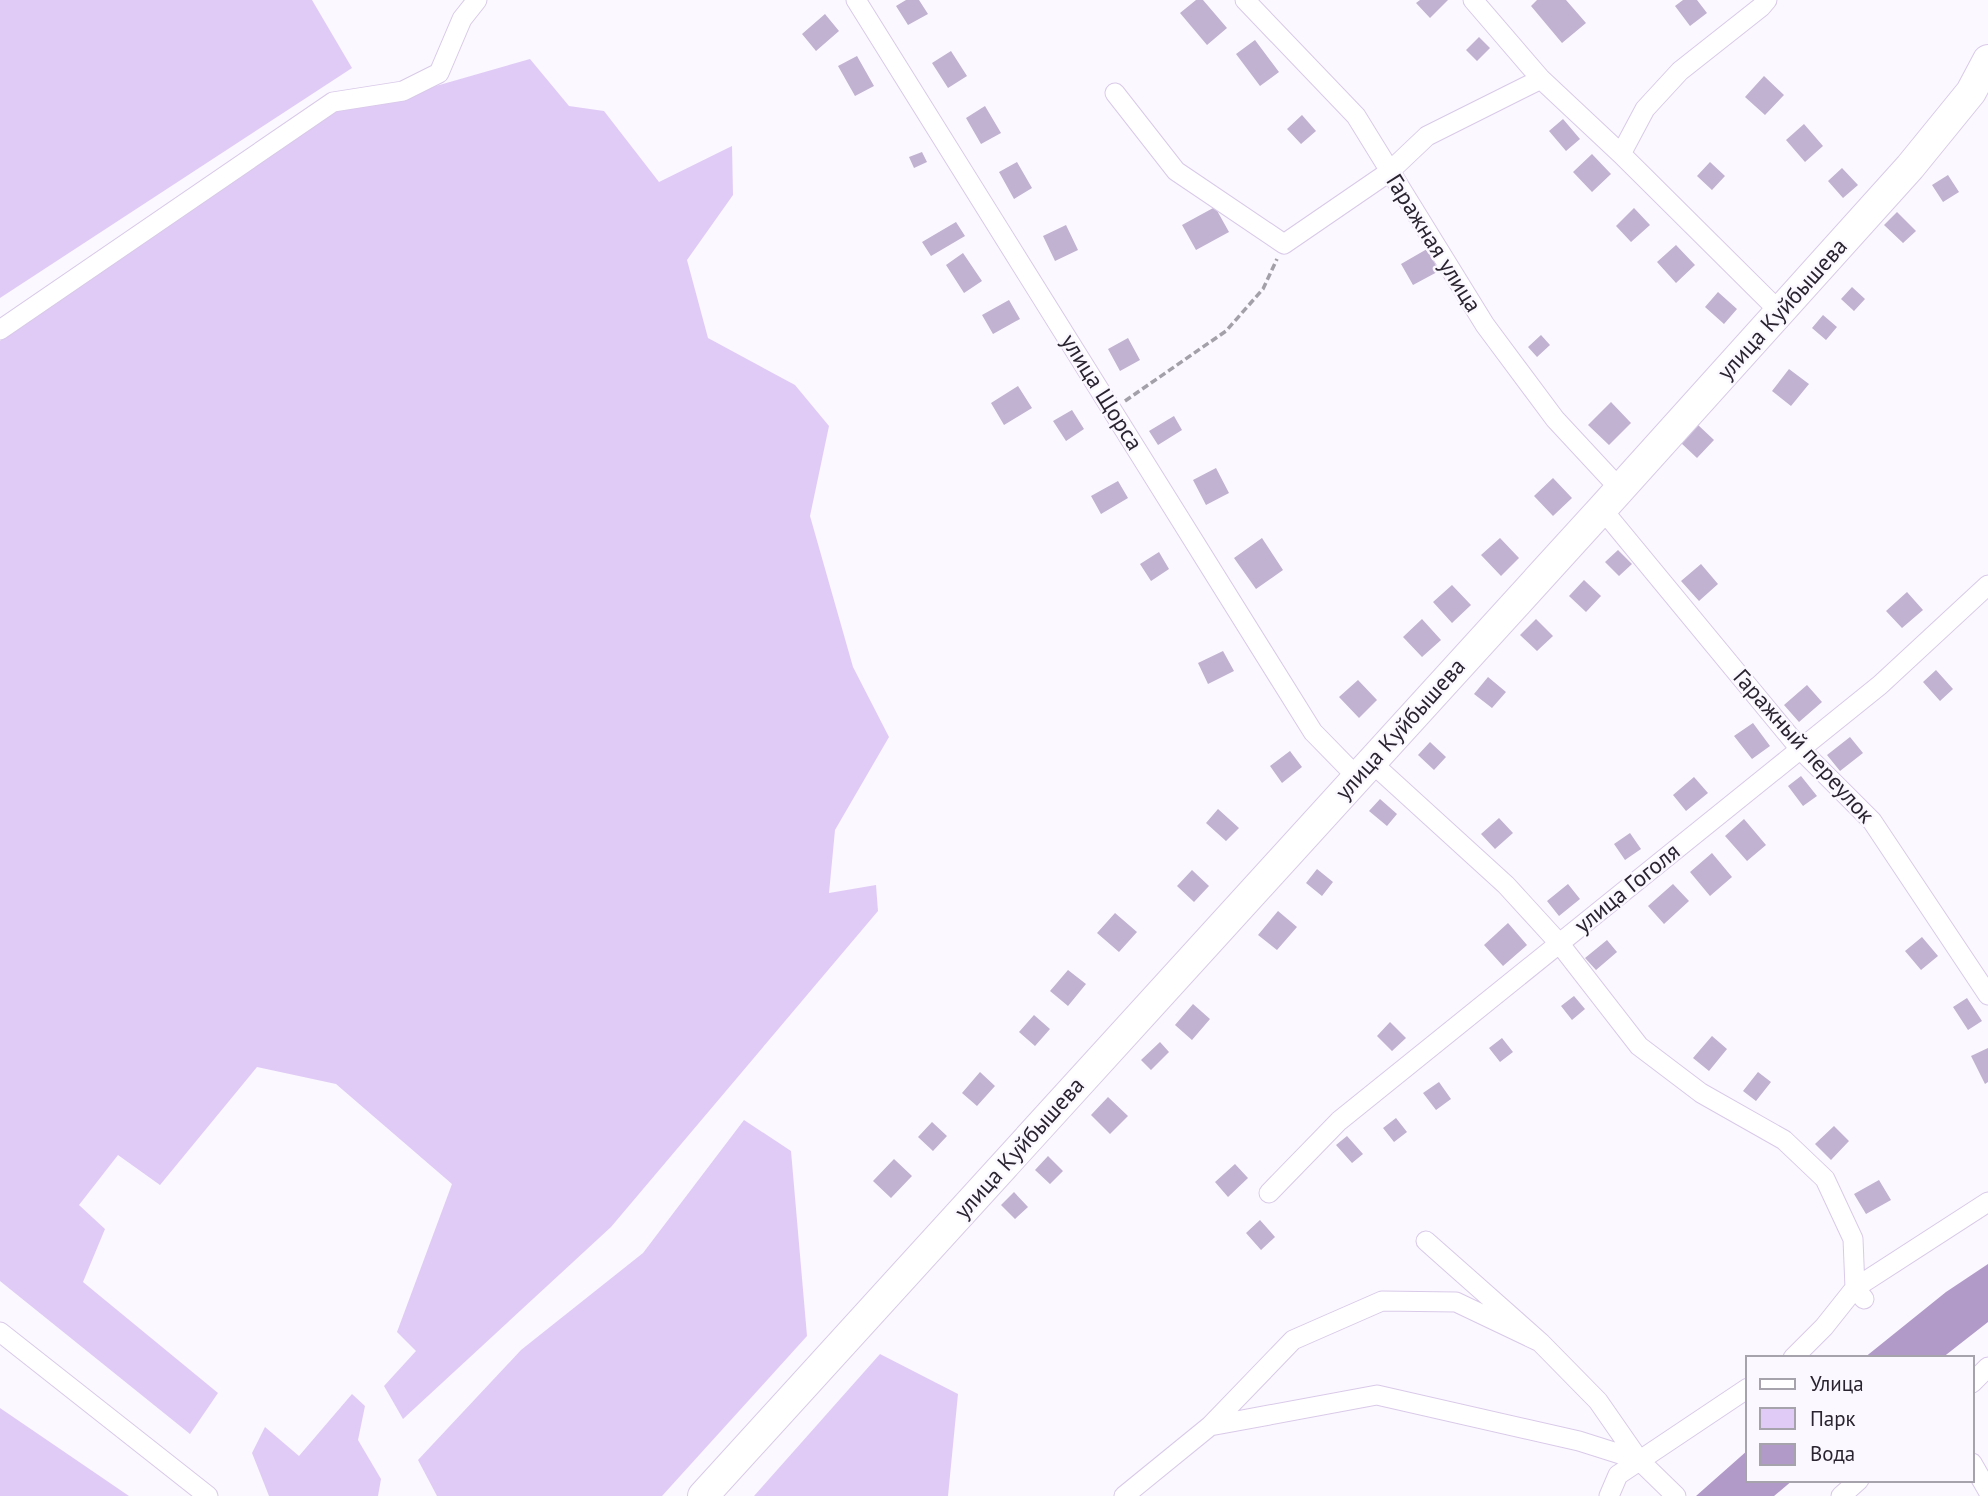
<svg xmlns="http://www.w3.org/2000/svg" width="1988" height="1496" font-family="'PT Sans',sans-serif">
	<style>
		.green { fill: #e0cbf6 }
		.water { fill: #b19ac8 }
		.building { fill: #c0b2d0 }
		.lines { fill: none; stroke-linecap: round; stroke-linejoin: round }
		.minor-casing { stroke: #d9cae9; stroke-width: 21 }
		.highway-casing { stroke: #d9cae9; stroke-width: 32 }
		.path { stroke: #a4a0a9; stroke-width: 3.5; stroke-dasharray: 7 3.5; stroke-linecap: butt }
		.minor { stroke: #fff; stroke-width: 19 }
		.highway { stroke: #fff; stroke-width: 30 }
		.labels { text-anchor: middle; stroke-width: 5; stroke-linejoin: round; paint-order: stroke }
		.street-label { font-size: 23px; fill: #2a2430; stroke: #fbf8ff }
	</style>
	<rect width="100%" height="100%" fill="#fbf8ff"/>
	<path class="green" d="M0,0H312L352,68L0,298Z
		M530,59L569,106L604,111L659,182L732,146L733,195L687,260L708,338L795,385L829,426L810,516L853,667L889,737L835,830L829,893L876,885L878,911L611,1227L403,1419L384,1386L416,1351L397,1332L452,1184L336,1084L257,1067L160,1185L118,1155L79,1205L105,1229L83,1282L218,1393L190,1434L0,1281V341L368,86L387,100Z
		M744,1120L791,1151L807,1336L662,1496H437L418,1460L521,1350L643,1253Z
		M880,1354L958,1394L948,1496H754Z
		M352,1394L365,1406L358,1440L381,1479L378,1496H269L252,1453L265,1427L299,1456Z
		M0,1408L129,1496H0Z"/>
	<path class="water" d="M1988,1264V1322L1942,1358H1864L1946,1292Z
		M1748,1450V1480H1793L1774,1496H1696Z"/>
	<path class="building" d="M906,0H919L928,14L908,25L896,6Z
		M1196,0H1203L1227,28L1207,45L1180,13Z
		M1420,0H1448L1430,18L1416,3Z
		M1537,0H1566L1586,23L1562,43L1531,6Z
		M1683,0H1697L1707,13L1690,26L1675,6Z
		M825,14L839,31L816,51L802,34Z
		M1479,37L1490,48L1477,61L1466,50Z
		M1255,40L1279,72L1260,86L1236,54Z
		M951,51L967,76L948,88L932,63Z
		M857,56L874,86L855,96L838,66Z
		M1764,76L1784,95L1765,115L1745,97Z
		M985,106L1001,133L981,144L966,118Z
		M1302,115L1316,131L1301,144L1287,129Z
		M1563,119L1580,139L1566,151L1549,131Z
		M1804,124L1823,146L1805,162L1786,140Z
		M922,152L927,162L914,168L909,157Z
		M1592,154L1611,174L1592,192L1573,172Z
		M1017,162L1032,188L1014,199L999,172Z
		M1710,162L1725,176L1712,190L1697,176Z
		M1842,168L1858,185L1843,198L1828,181Z
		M1948,175L1959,192L1943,202L1932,185Z
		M1215,207L1229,232L1196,250L1182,225Z
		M1634,208L1650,225L1631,242L1616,226Z
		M1897,212L1916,231L1903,243L1884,225Z
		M956,222L965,236L931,256L922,242Z
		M1066,225L1078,250L1055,261L1043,236Z
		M1676,245L1695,265L1676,283L1657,262Z
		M1427,249L1439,271L1413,285L1401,264Z
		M963,253L982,281L964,293L946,265Z
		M1852,287L1865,299L1854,311L1841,299Z
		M1718,292L1737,309L1724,324L1705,307Z
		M1009,300L1020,319L993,334L982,315Z
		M1823,315L1837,327L1826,340L1812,328Z
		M1541,335L1550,345L1537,357L1528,347Z
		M1128,338L1140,360L1120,371L1108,349Z
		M1789,369L1809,384L1791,406L1772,391Z
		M1018,386L1032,408L1004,425L991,403Z
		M1611,402L1631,423L1609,445L1588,425Z
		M1072,410L1084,429L1066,441L1053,421Z
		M1174,416L1182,430L1158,445L1149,431Z
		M1697,424L1714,440L1697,458L1680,442Z
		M1216,468L1229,493L1206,505L1193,480Z
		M1553,478L1572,498L1553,516L1534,496Z
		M1118,481L1128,498L1101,514L1091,496Z
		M1262,538L1283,570L1256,589L1234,558Z
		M1500,538L1519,558L1501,576L1481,555Z
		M1618,550L1632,564L1619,576L1605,562Z
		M1159,552L1169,569L1151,581L1140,564Z
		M1701,564L1718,584L1699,601L1681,581Z
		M1584,580L1601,596L1586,612L1569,596Z
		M1452,585L1471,605L1452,623L1433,602Z
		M1907,592L1923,610L1902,628L1886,611Z
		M1422,619L1441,640L1422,657L1403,637Z
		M1536,619L1553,636L1537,651L1520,635Z
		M1223,651L1234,671L1208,684L1198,663Z
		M1936,670L1953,689L1940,701L1923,682Z
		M1488,677L1506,692L1492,708L1474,694Z
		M1358,680L1377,700L1359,718L1339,697Z
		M1807,685L1822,702L1799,722L1784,705Z
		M1753,723L1770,746L1752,759L1734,736Z
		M1850,737L1863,753L1840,771L1827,755Z
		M1430,742L1446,757L1434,770L1418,755Z
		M1290,751L1302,767L1282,783L1270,766Z
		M1801,776L1817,796L1803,806L1788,786Z
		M1694,777L1708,793L1686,811L1673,795Z
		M1380,799L1397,814L1387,826L1369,811Z
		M1218,809L1239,828L1226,841L1206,823Z
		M1499,818L1513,833L1495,849L1481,834Z
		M1744,819L1766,845L1747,861L1725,836Z
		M1630,833L1641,849L1625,860L1614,844Z
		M1712,853L1732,877L1710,896L1690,872Z
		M1317,869L1333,882L1322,896L1306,883Z
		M1192,870L1209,886L1194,902L1177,886Z
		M1568,884L1580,899L1559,916L1547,901Z
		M1673,884L1689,901L1664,924L1648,906Z
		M1278,911L1297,927L1277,950L1258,935Z
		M1115,913L1137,932L1119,952L1097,933Z
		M1508,923L1527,945L1503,966L1484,945Z
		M1922,937L1938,956L1921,970L1905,951Z
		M1607,940L1617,952L1596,970L1585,958Z
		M1068,970L1086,984L1068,1006L1050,991Z
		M1574,996L1585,1009L1572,1020L1561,1006Z
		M1967,998L1982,1021L1968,1030L1953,1007Z
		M1193,1004L1210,1019L1192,1040L1175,1025Z
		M1034,1015L1050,1029L1035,1046L1019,1032Z
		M1390,1022L1406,1038L1392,1051L1377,1036Z
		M1712,1036L1727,1049L1709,1071L1693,1058Z
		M1502,1038L1513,1052L1500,1062L1489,1048Z
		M1160,1042L1169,1052L1151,1070L1141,1060Z
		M1988,1048V1082L1985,1084L1971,1056Z
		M980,1072L995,1086L977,1106L962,1093Z
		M1758,1072L1771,1082L1756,1101L1743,1091Z
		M1439,1082L1451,1099L1436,1110L1423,1093Z
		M1108,1097L1128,1116L1110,1134L1091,1115Z
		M1396,1118L1407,1132L1394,1142L1383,1128Z
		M932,1122L947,1136L933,1151L918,1137Z
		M1834,1126L1849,1141L1831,1160L1815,1144Z
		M1347,1136L1363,1154L1352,1163L1336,1145Z
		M1048,1156L1063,1171L1050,1184L1035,1170Z
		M894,1159L912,1176L891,1198L873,1181Z
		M1235,1164L1248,1178L1228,1197L1215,1182Z
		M1879,1180L1891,1200L1866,1214L1854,1194Z
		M1014,1192L1028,1207L1015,1219L1001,1205Z
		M1260,1220L1275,1237L1261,1250L1246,1233Z"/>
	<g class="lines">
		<defs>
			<path id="minor" d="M856,0L1313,732L1357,777
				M1245,0L1356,116L1485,325L1555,419L1620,489
				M1473,0L1541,79L1621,154L1779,311
				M1115,93L1176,171L1284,244L1389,172L1427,136L1541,79
				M1621,154L1645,109L1680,71L1761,7L1767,0
				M0,330L333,102L403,91L439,73L462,19L477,0
				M1602,509L1800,749L1872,821L1988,995
				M1371,762L1506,885L1559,943L1639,1046L1701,1093L1784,1140L1825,1179L1853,1239L1855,1288L1864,1299
				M1269,1193L1339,1121L1880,685L1988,585
				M1426,1241L1540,1342L1598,1401L1639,1460L1676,1496
				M0,1332L208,1496
				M1793,1358L1824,1327L1855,1288L1988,1202
				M1972,1383L1988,1367
				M1210,1426L1293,1340L1382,1301L1456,1302L1540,1342
				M1972,1463L1988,1491
				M1124,1496L1210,1426L1377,1395L1579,1441L1639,1460
				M1609,1496L1618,1475L1748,1388
				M1841,1496L1859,1480"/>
			<path id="highway" d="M703,1496L1602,509L1910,167L1971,92L1988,60"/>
		</defs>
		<use href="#minor" class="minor-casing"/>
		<use href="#highway" class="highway-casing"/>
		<path class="path" d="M1125,401L1226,331L1263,289L1277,259"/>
		<use href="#minor" class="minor"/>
		<use href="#highway" class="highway"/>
	</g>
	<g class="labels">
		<g class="street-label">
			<text transform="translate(1434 243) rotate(58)" y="8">Гаражная улица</text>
			<text transform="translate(1782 309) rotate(-48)" y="8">улица Куйбышева</text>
			<text transform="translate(1102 392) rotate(58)" y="8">улица Щорса</text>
			<text transform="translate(1400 729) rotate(-48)" y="8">улица Куйбышева</text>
			<text transform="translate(1804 746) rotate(48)" y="8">Гаражный переулок</text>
			<text transform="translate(1627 888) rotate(-39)" y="8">улица Гоголя</text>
			<text transform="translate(1019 1148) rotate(-48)" y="8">улица Куйбышева</text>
		</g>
	</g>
	<rect x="1746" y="1356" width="228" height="126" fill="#fbf8ff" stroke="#a7a3ac" stroke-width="2"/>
	<rect x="1760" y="1379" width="35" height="10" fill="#ffffff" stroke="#a7a3ac" stroke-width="2"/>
	<text x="1810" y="1391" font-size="21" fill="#2a2430">Улица</text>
	<rect x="1760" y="1408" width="35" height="21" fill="#e0cbf6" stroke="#a7a3ac" stroke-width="2"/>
	<text x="1810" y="1426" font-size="21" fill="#2a2430">Парк</text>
	<rect x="1760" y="1444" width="35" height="21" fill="#b19ac8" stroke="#a7a3ac" stroke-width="2"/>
	<text x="1810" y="1461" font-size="21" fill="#2a2430">Вода</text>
</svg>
